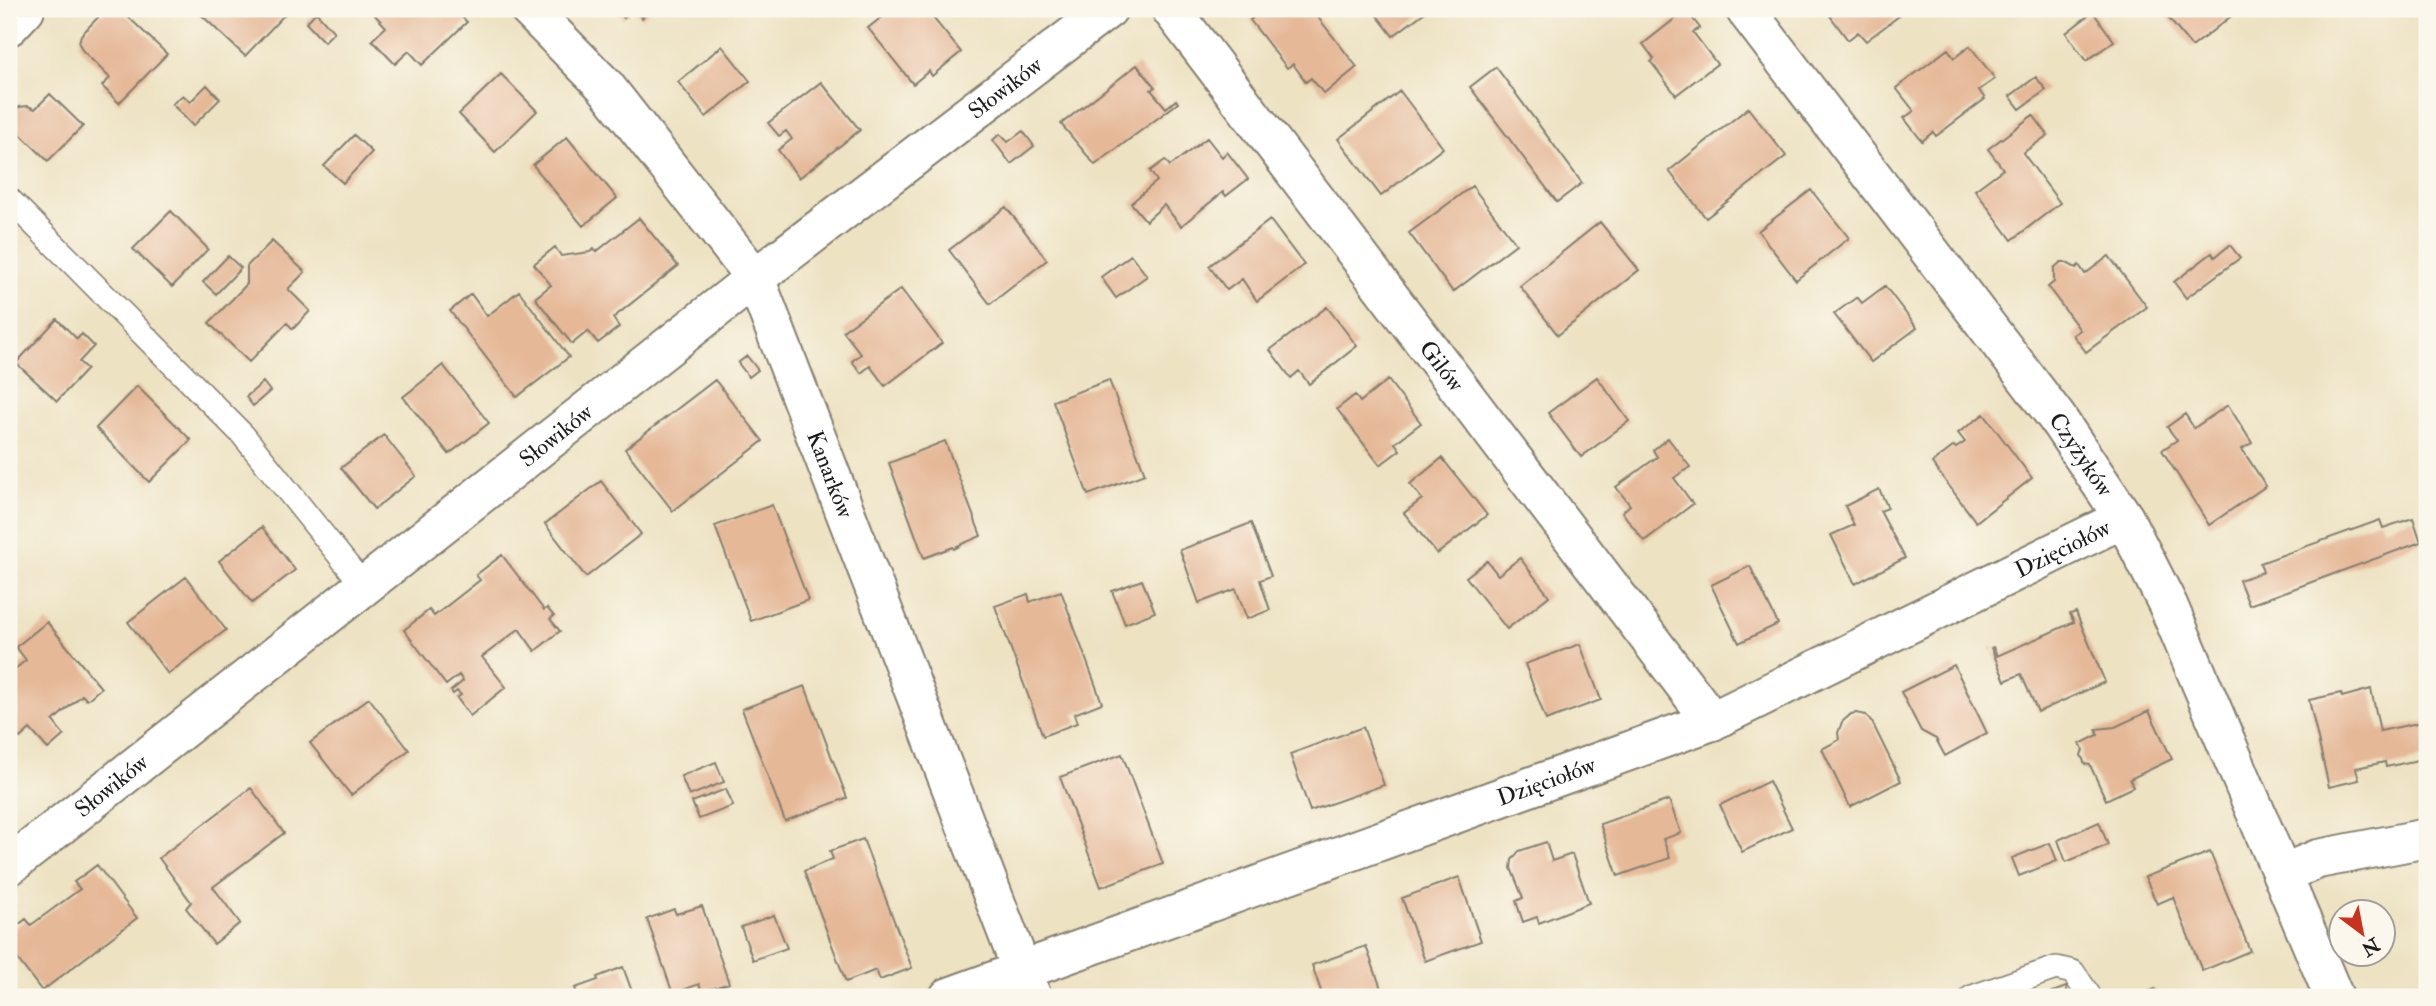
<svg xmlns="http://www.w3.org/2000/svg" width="2436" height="1006" font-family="'IM FELL Double Pica',serif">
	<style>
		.building { fill: #e5b897 }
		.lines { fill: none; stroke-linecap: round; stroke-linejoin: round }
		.service-casing { stroke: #847f6f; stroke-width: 26 }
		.minor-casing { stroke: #847f6f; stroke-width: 42 }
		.service { stroke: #fff; stroke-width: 23 }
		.minor { stroke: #fff; stroke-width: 38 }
		.labels { text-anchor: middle; stroke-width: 5; stroke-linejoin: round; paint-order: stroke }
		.street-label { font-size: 23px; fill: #1c1c1c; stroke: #fbf7ec }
	</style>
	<rect width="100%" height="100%" fill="#fbf7ec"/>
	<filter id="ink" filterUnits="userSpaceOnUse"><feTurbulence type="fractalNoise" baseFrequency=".0143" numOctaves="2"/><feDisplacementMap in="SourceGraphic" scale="14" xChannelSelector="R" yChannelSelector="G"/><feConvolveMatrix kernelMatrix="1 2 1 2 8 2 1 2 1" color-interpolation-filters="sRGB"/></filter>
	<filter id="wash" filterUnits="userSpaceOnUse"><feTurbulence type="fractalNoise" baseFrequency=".00686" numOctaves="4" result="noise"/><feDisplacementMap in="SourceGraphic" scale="28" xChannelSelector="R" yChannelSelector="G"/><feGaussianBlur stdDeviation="1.57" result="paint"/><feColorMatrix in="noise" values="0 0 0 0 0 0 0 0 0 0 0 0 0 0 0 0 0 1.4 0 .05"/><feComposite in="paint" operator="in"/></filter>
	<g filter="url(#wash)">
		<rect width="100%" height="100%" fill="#ede2c2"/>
		<g id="blocks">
			<path class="building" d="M106,9H120L167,54L119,103L102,86L110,78L82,50L79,43L81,35Z
				M195,9H285L288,11L245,56Z
				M380,9H454L467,22L422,65L409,51L395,64L372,40L386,27L374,14Z
				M615,9H651L642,18L633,9L624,18Z
				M892,9H934L929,13L961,52L932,76L929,71L913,84L868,28Z
				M1251,9H1316L1313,11L1357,67L1324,94L1311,78L1306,82L1293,64L1287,68L1250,20L1256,15Z
				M1372,9H1429L1393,36Z
				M1825,9H1894L1899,16L1866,41L1858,32L1848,40Z
				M2161,9H2232L2235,13L2192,47Z
				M1686,10L1700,28L1693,32L1717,64L1676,95L1651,62L1654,59L1643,44Z
				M316,12L334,32L324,42L306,23Z
				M2093,12L2114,41L2086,61L2066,33Z
				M722,46L750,81L706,117L678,82Z
				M1970,46L1995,79L1979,90L1985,99L1936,136L1933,132L1922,141L1904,118L1914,111L1896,88L1948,49L1954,58Z
				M1137,65L1155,87L1151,90L1166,108L1176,100L1178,103L1095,165L1061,124Z
				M1496,67L1582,183L1557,202L1470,87Z
				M501,74L537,111L495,152L459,114Z
				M2036,77L2046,90L2020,109L2010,96Z
				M821,82L860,130L799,178L778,150L792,139L786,131L779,136L768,123Z
				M207,85L220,99L193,126L172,104L183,95L190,102Z
				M1400,91L1443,148L1381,196L1338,139Z
				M50,94L83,126L48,161L16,130L11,117L19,107L28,106L35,109Z
				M1748,108L1786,156L1706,218L1669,171Z
				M2033,115L2048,135L2023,153L2060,203L2012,240L1975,190L2003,169L1988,149Z
				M1023,131L1034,146L1011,164L993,140L1000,134L1008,142Z
				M354,135L372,152L343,183L324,166Z
				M567,137L617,198L583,226L533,165Z
				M1207,138L1222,157L1227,152L1248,179L1226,196L1223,192L1181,226L1164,205L1146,221L1131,203L1157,181L1150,171L1165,160L1170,166Z
				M1472,186L1516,244L1453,292L1409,233Z
				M1811,190L1849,238L1796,280L1758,231Z
				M1006,207L1047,260L990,304L949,250Z
				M171,211L208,249L172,287L133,249Z
				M639,218L678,266L613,318L619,327L598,343L588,331L572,344L535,298L551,285L534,264L555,247L561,256L590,252L594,249L596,252Z
				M1270,220L1304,265L1257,301L1242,279L1227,290L1209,266Z
				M1600,222L1639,270L1558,335L1520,286Z
				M272,241L305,272L288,289L310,311L293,329L287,323L249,362L209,323L247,284V266Z
				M2230,245L2240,258L2186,298L2174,282L2212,253L2215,257Z
				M1131,255L1147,276L1116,298L1101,277Z
				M228,256L241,268L216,294L203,282Z
				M2109,256L2147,307L2086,352L2073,335L2080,330L2048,287L2054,282V268L2061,262H2065L2076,268L2079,265L2085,274Z
				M1885,286L1917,328L1871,362L1834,314L1857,297L1862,303Z
				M901,289L942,343L885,386L870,366L861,373L852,361L861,354L843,331Z
				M519,291L569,357L517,397L450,311L471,294L487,316Z
				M1327,307L1357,346L1309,384L1299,371L1291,378L1270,350Z
				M57,319L77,339L82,334L94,346L79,362L87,369L57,401L16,363Z
				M747,356L758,370L749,377L738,363Z
				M443,365L489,423L449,454L403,397Z
				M1597,377L1629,421L1581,457L1548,413Z
				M715,380L763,441L673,511L625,449Z
				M1109,380L1145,474L1088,495L1053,401Z
				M1388,380L1421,423L1395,443L1400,450L1380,465L1337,409L1355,395L1360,402Z
				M263,382L270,391L253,406L246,397Z
				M137,386L191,440L149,482L96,428Z
				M2228,405L2252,443L2242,449L2266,486L2209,525L2162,450L2177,440L2167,427L2185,414L2194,428Z
				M1984,414L2032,478L1976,522L1932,463L1954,446L1956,448L1965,442L1958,433Z
				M384,435L416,476L374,509L341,468Z
				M1668,438L1690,467L1674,478L1693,504L1644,541L1622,512L1630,505L1616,487L1657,457L1653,450Z
				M945,441L981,536L957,546L958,547L954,549L953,547L924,558L889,463Z
				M1442,458L1487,515L1437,554L1404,513L1422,499L1410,484Z
				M601,481L641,534L586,577L545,524Z
				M1879,489L1888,508L1880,511L1905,558L1855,584L1831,535L1854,525L1845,506Z
				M772,505L808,600L751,621L715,526Z
				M2413,518L2421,542L2249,605L2239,580L2263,572L2260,563L2380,520L2383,528Z
				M1251,523L1271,576L1260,580L1270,610L1247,619L1236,589L1199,603L1180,550Z
				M262,527L295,570L252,603L219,561Z
				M502,555L544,610L547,608L554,616L550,619L560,631L535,651L519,629L482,657L506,687L470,716L457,698L461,695L457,691L453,694L451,691L463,681L459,675L446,685L404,630L429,610L434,616L480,580L476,575Z
				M1520,558L1549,596L1507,629L1466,577L1487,561L1498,575Z
				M1750,566L1778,624L1739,643L1711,585Z
				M186,577L226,630L168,674L128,622Z
				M1142,580L1155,612L1125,624L1112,591Z
				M1061,591L1102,703L1074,714L1077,723L1043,736L995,606L1028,594L1030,602Z
				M2076,612L2105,682L2038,712L2021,674L2005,681L1991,648L1993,647L1997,656L2074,622L2070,614Z
				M47,622L101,688L87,700L82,695L53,721L64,735L48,749L30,729L20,738L15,732L9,736V674L26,660L16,647Z
				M1580,644L1601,700L1546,720L1525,664Z
				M1954,665L1987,733L1945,756L1936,739L1921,731L1901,692Z
				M805,686L847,798L785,821L742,709Z
				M2371,689L2380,731L2427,721V758L2386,767L2385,762L2356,768L2359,780L2329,787L2309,700L2341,693L2342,697Z
				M369,698L409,750L351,795L310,743Z
				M2149,711L2172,759L2130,779L2133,787L2106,800L2090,765L2085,764L2081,755L2083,750L2080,744L2098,735L2096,729L2115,727Z
				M1856,713L1866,715L1872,722L1901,781L1850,807L1822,749L1839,740L1838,733L1842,722L1851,714Z
				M1363,727L1384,785L1310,811L1290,754Z
				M1122,754L1163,864L1101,887L1060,777Z
				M716,762L724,782L689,796L681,776Z
				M1769,781L1792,828L1742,852L1720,805Z
				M251,788L284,833L213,887L240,923L214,944L186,908L191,902L159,858Z
				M726,789L733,806L699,819L692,802Z
				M1669,800L1681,833L1663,839L1670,858L1618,876L1600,824Z
				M2099,822L2108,845L2066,862L2058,840Z
				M863,839L912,968L880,980L876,970L846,982L804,871L833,859L830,851Z
				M1546,842L1552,861L1572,854L1589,903L1539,923L1537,917L1523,922L1516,901L1523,898L1511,868L1512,860L1519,851Z
				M2050,843L2057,861L2019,876L2012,858Z
				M2210,852L2250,951L2202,971L2173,897L2157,904L2145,877Z
				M97,865L137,918L42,991L9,948V932L26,919L31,925L80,889L74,882Z
				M1459,877L1481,941L1425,961L1402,898Z
				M702,906L729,983L702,992L699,984L673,994L647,919L674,909L676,914Z
				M774,915L787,948L753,960L741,927Z
				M1366,946L1384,997H1323L1312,965Z
				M623,967L634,997H578L575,988L598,980L597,977Z
				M2066,987L2069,997H2039Z
				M2155,989L2159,997H2134Z"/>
		</g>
	</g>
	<g filter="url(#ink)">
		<use href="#blocks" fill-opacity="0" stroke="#847f6f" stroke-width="2"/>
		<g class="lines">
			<defs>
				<path id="service" d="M9,199L243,435L364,586
					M1972,997L2056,968L2073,972L2090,997"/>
				<g id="minor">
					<path id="s1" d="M529,9L605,86L755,278L1032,997"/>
					<path id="s2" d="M1171,9L1712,721"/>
					<path id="s3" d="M1745,9L2057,418L2124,518L2168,605L2334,997"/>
					<path d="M9,26L25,9"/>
					<path id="s4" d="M9,866L755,278L1108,9"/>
					<path d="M2282,874L2318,859L2427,838"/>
					<path id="s5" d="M949,997L1712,721L2124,518"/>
				</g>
			</defs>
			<use href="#service" class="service-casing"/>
			<use href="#minor" class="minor-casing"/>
			<use href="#service" class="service"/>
			<use href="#minor" class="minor"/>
		</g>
	</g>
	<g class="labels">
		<g class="street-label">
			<text dy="8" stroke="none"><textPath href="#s4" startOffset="1264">Słowików</textPath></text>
			<text dy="8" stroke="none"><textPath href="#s2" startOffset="448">Gilów</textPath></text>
			<text dy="8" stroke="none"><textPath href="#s4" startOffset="696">Słowików</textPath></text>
			<text dy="8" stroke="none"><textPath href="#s3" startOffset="558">Czyżyków</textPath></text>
			<text dy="8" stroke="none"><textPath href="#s1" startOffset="562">Kanarków</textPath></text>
			<text dy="8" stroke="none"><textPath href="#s5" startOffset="1202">Dzięciołów</textPath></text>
			<text dy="8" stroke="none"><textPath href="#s5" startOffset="635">Dzięciołów</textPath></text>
			<text dy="8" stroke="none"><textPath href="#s4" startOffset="130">Słowików</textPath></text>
		</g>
	</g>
	<rect width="2436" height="1006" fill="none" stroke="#fbf7ec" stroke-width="35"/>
	<g transform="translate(2362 933) rotate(148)"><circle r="33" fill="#fbf7ec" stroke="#a29f99" stroke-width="2"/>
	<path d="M0-5L12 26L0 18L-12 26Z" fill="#c8321e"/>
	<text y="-10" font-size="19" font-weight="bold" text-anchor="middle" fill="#1c1c1c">N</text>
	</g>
</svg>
